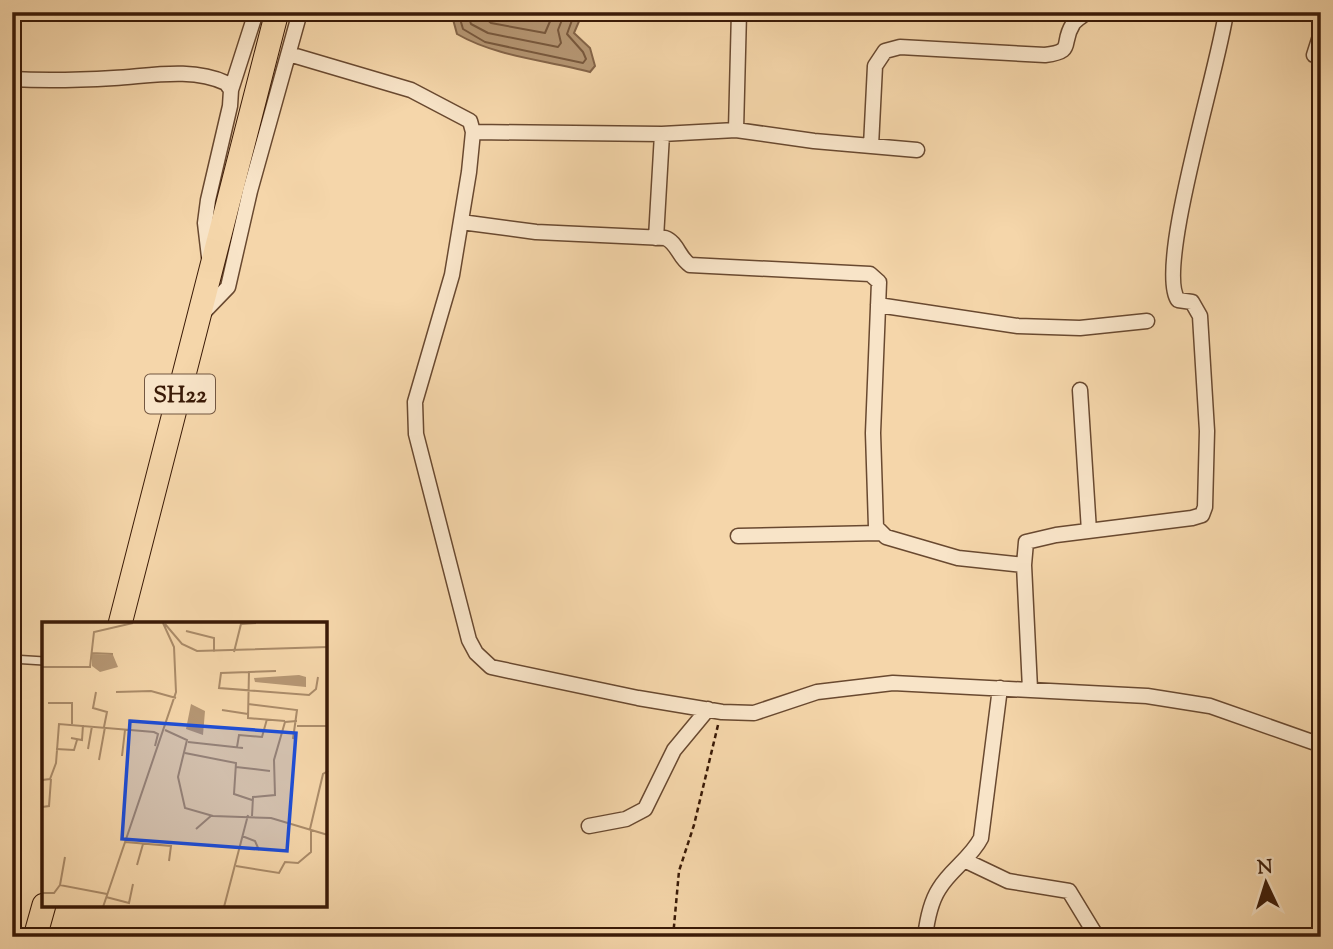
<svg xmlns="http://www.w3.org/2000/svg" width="1333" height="949" font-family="'Sorts Mill Goudy',serif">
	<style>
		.water { fill: #b59673; stroke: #846448; stroke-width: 2 }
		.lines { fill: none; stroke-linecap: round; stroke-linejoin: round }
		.shore { stroke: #78583d; stroke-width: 2 }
		.lane-casing { stroke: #694930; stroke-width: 10 }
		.street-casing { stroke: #694930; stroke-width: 17 }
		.primary-casing { stroke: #3a1a07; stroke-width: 25 }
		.path { stroke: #3a1a07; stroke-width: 2.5; stroke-dasharray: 5 3.5; stroke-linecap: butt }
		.lane { stroke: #f8e4c8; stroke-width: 7 }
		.street { stroke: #f8e4c8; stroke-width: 14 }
		.primary { stroke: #f5d6aa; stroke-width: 23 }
		.labels { text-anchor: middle; stroke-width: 6; stroke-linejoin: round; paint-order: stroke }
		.shield { fill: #f8e4c8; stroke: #735741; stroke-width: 2 }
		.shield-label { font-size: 23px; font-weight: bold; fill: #3a1a07 }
		.inset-road { fill: none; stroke: #aa8b69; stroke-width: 2 }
		.view { fill: #1d4ed8; fill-opacity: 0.15; stroke: #1d4ed8; stroke-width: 3.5 }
		.inset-edge { fill: none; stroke: #3a1a07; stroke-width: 3.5 }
	</style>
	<rect width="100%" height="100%" fill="#f5d6aa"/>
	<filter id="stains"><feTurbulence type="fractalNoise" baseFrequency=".00286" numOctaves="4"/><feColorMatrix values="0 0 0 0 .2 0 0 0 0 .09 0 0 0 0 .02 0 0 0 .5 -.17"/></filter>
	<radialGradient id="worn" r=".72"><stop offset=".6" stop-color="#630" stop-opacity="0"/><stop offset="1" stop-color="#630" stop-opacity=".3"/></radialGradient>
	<path class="water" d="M451,12H583L574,33L590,48L595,66L590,72C546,60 497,57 457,34Z"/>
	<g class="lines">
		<path class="shore" d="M458,12L463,29L485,42L583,63L586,59L583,52L567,34L575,12
			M467,12L471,24L488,33L558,47L561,43L558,30L565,12
			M478,12L491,23L545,33L554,12"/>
		<defs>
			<path id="lane" d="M12,659L44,661"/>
			<path id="street" d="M289,54L411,90L470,121L473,132L469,172L452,275L415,402L416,434L469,640L476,653L491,667L638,698L722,712L754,713L817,692L893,683L1147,696L1210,706L1321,745
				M1314,55L1321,33
				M12,79C46,81 80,80 114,78C150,76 192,67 226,83L231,90L230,106L208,200L205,223L209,257
				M231,90L256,12
				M736,130L739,12
				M473,132L662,134L736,130L814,141L917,150
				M871,146L875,66L885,51L900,47L1045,55C1076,51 1060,44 1073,24C1076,19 1083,16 1087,12
				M461,222L536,232L665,238C677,242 679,258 690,265L870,274L879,282L873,433L876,527L886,537L958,558L1024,565
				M656,238L662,134
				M878,305L1018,326L1080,328L1147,321
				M201,315L228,287L250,191L300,12
				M1080,390L1089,531
				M738,536L879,533
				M1030,689L1024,565L1026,542L1056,535L1192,518L1202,515L1205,507L1207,431L1200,316L1192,302L1178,300C1155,268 1220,63 1226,12
				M589,826L626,819L645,809L674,750L708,709
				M964,860L1008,881L1069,891L1097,937
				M925,937C927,920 930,903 939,889C950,870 971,858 981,838L1000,688"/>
			<path id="primary" d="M120,624L277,12
				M35,937L44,905"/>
		</defs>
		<use href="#lane" class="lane-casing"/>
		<use href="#street" class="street-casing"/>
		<use href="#primary" class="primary-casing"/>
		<path class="path" d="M673,937L679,871L694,825L718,725"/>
		<use href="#lane" class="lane"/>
		<use href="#street" class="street"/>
		<use href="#primary" class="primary"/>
	</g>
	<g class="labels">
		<rect class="shield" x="145" y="374.5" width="70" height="39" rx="5"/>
		<g class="shield-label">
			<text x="180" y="402">SH22</text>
		</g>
	</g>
	<g transform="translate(42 622)">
		<rect width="285" height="285" fill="#f5d6aa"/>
		<path d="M50,32L71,33L76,45L58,50L50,44ZM257,53L264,55V65L213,60L212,56ZM149,82L163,89L161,113L144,107Z" fill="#b59673"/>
		<path class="inset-road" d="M123,2L140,22L155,29L286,25M144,9L172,16V30M192,30L199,2L214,1M49,31L71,32M0,45H48L52,10L91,1M207,49L206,96L243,99M234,49L179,51L177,66L267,73L274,67L276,55M54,70L51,86L65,90L62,105M74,70L109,69L134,76M6,81H30V102M206,82L255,88L251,117M180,88L206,92M255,104H286M123,108L145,118L136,155L143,186L171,194L229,196L286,213M29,116L40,118L41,103M146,120L201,126M195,125L197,113L220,115L225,97M14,127L32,128L35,118M46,127L50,104M143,131L194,141L192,172L210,178M80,134L83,108M57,138L63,105M194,145L228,149M0,158L8,157L14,141L17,102L112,110L116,112L113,124M0,185L7,184L9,157M210,194L211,175L233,173L232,138L243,100L255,99M154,207L170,193M268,207L281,152L286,149M200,214L213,219L217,228M83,220L129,224L127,239M95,243L101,222M194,244L237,251L243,240L256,241L269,230V208M18,263L23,235M0,271H12L18,263L65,272M64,275L87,281L91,262M61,285L134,70L132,25L121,1M182,285L206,193"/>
		<path class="view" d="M88,99L254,111L245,229L80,217Z"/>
		<rect width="285" height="285" class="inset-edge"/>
	</g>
	<rect width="1333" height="949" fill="none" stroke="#f5d6aa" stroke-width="42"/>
	<rect x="14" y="14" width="1305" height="921" fill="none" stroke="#3a1a07" stroke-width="3.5"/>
	<rect x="21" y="21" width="1291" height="907" fill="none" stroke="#3a1a07" stroke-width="2"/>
	<g transform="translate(1266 883) rotate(356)" stroke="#f8e4c8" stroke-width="5" paint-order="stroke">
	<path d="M0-5L12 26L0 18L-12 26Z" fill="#3a1a07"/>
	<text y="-10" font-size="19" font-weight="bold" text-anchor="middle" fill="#3a1a07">N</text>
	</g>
	<rect width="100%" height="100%" filter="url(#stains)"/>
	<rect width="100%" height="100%" fill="url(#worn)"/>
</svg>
